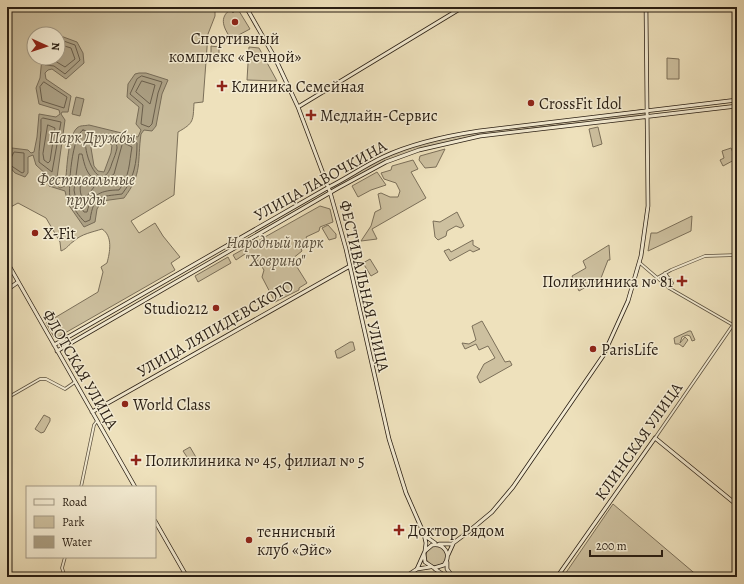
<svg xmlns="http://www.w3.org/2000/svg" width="744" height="584" font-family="Alegreya,serif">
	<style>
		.green { fill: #cdc09f; stroke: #7b6f59; fill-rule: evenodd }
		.water { fill: #ab9f83; stroke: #776b56; fill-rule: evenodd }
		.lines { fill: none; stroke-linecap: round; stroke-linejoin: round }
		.shore { stroke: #6a5e4b; stroke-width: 1 }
		.street-casing { stroke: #5a4f3d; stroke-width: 3.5 }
		.secondary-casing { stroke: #291e13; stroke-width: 4.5 }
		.street { stroke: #f4ecd3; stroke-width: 2 }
		.secondary { stroke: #f4ecd3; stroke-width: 3 }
		.poi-dot { fill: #8f2418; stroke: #f4ecd3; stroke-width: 1.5 }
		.labels { text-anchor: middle; stroke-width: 3; stroke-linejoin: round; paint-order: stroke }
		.poi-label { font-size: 16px; fill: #291e13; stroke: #f4ecd3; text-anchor: start }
		.park-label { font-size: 16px; font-style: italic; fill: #5a4f3d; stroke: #f4ecd3 }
		.street-label { font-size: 16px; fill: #291e13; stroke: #f4ecd3 }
		.water-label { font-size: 17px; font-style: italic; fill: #564b3a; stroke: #f4ecd3 }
	</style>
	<rect width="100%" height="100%" fill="#eee1bc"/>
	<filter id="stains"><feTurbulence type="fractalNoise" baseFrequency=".005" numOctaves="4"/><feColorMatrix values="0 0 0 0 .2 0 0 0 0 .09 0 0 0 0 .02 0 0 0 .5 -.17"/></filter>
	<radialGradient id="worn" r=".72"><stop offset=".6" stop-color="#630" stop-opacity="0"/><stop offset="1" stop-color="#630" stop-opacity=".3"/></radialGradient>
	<path class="green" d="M7,7H215V16L208,34L203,102L194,103C193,121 194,123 178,132L174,195L131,221L139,233L155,223L163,236L180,257L171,263L175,270L58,337H54L46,323L98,292L103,272L101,267L107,263C110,252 113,236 102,229C93,232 81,234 74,241C68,245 68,248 61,251L60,242L46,218L18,203L7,209ZM34,34H58V58H34Z
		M239,7V11L250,29L231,39C224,28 218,18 231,9L233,13L235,9Z
		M211,46L219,47V60H211Z
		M249,47L259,48L277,81L247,80Z
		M667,58L679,59V79H667Z
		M648,109V116C561,126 468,129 386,162C367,170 349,182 330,192L329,187L384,157L417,145L472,132Z
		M598,127L602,144L593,147L589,129Z
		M731,148L736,159L723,166L720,160L724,158L722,151Z
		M445,149L436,167L425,168L419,160L420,156Z
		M413,160L418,169L411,172L426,198L372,229L377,239L361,241L371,226L375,212L381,209L378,194L381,193L390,197H398L400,191L396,183L384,179L381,173L391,170L392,166Z
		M377,172L386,185L371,190L358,197L352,186Z
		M320,206L330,209L333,222L320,227L319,231L306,237L308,241L300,246L302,251L292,259L307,283L299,288V290L275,302L262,277L264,270L256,258L245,254L236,260L233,255Z
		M457,212L464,226L461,228L456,226L447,231L446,236L438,240L435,237L433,221L440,222Z
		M692,216L691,231L648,251L651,233H657Z
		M328,225L336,234V238L329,240L322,228Z
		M473,240V245L480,249L473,252L470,250L450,261L444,251L449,249L451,252Z
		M609,245L610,260H608L601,278L579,291L572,276L586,268L583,261Z
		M228,257L231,263L198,282L195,276Z
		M370,259L378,272L371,276L363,263Z
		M482,321L505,362L510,361L512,365L480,383L477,377L484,364L495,358L488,346L479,350L476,344L465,349L462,343L469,344L476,340L472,326Z
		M689,331H691L695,340L692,341L690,336L687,335L682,337L680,343L685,337L688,340L683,347L679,344H675L674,338Z
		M350,342H353L355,350L340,358H337L335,351Z
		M44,415L50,418V421L44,432L41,433L35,429Z
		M190,447L197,459L191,463L183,451Z
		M613,504L699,577H563Z
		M426 556a10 10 0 1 1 20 0a10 10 0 1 1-20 0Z"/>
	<path class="water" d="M58,35L77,42L83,53L84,63L66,79L52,69L48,70L45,73L46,79L71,96L68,112H62L61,114L65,120L56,185L60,188L65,186C67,173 67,137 77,128C80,125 85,126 89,125L138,137L141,130L136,124L139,107L127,97L128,84L135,74L139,73H146L168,80L162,94L156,126L152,131L144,130L141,134C137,162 143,173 124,198L102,201L97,209L95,222L84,227L68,204L65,191L49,186V177L36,165L33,155L28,157V173L25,177L15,173L8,165L9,151L12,148L28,150L31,153L34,152L37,137L39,114L56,117L60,114L59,110L39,104L36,88L40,78L42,58H58ZM89,136L106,141L112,145L111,153L104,172L98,171L94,166Z
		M76,97L84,99L80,116L72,114Z"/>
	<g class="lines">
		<path class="shore" d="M45,58V65L54,66L65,74L80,60L75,45L58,39
			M50,58L65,67L75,59L71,48L58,44
			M142,76L162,82L158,93L152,124L149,127L141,124L143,105L130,94L137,79Z
			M142,81L155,85L150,104L136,92Z
			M44,82L67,97L64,108L42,101L40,87Z
			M43,118L61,122L52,172L39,162C38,148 42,134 41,120Z
			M48,125L55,128L50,161L48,163L44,160L43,154Z
			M83,130L87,131C79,149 101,201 112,163C114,158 116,153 117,148C117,143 113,141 114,137L135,141L137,143C137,162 134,179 122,194C100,197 94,194 90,220L85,222C80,218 71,205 70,199C68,187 72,135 83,130Z
			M124,143L132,147C129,163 130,176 119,190C102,190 91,194 87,212H84L76,200L74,190L79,154H82C85,167 88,183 106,180L114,174L122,145Z
			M7,159L11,158L14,152L24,153V172L22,173L7,163
			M83,178L94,187L84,200C79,195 79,183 83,178Z"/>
		<defs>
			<path id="street" d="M640,263L669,288L733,325
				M665,273L672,283L669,288
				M657,278L671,270L705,256L737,255
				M7,398L40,379H46L65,389L75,382
				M655,438L737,319
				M81,487L94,425L97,421
				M65,557L62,568L65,577
				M64,574L77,577"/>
			<path id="secondary" d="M246,7L275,58L298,107L330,192L346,249L389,439L406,493L424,534L426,543L425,551
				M298,107L463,7
				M7,262L135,487
				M7,290L18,282
				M54,345L329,187C347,178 364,166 383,157C413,143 446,136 479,131L737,100
				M57,351L338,188L386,162L419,150L480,136L737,106
				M92,412L350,266
				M155,521L187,577
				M425,536L435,543
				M439,544H452L468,532L492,512L513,487L603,356L628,301L641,256L648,206L646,7
				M448,555L453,544
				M447,562V569L453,577
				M417,569L425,551L432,545C444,543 452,554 444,565L434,568L425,562L424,554
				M435,569L447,577
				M405,577L417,569L430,567
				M557,577L655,438L737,505"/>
		</defs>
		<use href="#street" class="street-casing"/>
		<use href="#secondary" class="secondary-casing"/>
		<use href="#street" class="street"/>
		<use href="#secondary" class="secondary"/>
	</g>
	<g class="poi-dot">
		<circle cx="235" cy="22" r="4"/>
		<path d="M220 80h4v4h4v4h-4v4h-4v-4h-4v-4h4z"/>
		<circle cx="531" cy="103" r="4"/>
		<path d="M309 109h4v4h4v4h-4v4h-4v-4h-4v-4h4z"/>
		<circle cx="35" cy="233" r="4"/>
		<path d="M680 275h4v4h4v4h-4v4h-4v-4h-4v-4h4z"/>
		<circle cx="216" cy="308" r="4"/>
		<circle cx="593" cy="349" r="4"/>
		<circle cx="125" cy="404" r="4"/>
		<path d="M134 454h4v4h4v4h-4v4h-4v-4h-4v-4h4z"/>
		<path d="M397 524h4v4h4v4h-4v4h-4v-4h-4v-4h4z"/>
		<circle cx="249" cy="540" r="4"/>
	</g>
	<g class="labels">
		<g class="poi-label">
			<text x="235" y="44" text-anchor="middle">Спортивный<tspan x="235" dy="18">комплекс «Речной»</tspan></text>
			<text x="231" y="92">Клиника Семейная</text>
			<text x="539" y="109">CrossFit Idol</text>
			<text x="320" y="121">Медлайн-Сервис</text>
			<text x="43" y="239">X-Fit</text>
			<text x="673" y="287" text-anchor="end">Поликлиника № 81</text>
			<text x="208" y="314" text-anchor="end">Studio212</text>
			<text x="601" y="355">ParisLife</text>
			<text x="133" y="410">World Class</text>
			<text x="145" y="466">Поликлиника № 45, филиал № 5</text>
			<text x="408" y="536">Доктор Рядом</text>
			<text x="257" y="537">теннисный<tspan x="257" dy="18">клуб «Эйс»</tspan></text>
		</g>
		<g class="park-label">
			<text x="92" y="143">Парк Дружбы</text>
			<text x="275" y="248">Народный парк<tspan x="275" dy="18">"Ховрино"</tspan></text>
		</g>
		<g class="street-label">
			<text transform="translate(320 180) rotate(-29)" y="6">УЛИЦА ЛАВОЧКИНА</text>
			<text transform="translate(365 286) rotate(77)" y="6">ФЕСТИВАЛЬНАЯ УЛИЦА</text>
			<text transform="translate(215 328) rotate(-30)" y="6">УЛИЦА ЛЯПИДЕВСКОГО</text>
			<text transform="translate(81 369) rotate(60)" y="6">ФЛОТСКАЯ УЛИЦА</text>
			<text transform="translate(638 441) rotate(-55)" y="6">КЛИНСКАЯ УЛИЦА</text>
		</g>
		<g class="water-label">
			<text x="86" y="185">Фестивальные<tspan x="86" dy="20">пруды</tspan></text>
		</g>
	</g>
	<rect width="744" height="584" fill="none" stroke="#eee1bc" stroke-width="24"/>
	<rect x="8" y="8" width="728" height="568" fill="none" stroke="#291e13" stroke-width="2"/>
	<rect x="12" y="12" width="720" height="560" fill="none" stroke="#291e13"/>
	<rect x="26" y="486" width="130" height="72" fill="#f4ecd3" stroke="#a39a86"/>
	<rect x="34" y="499" width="20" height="6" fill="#f4ecd3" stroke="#a39a86"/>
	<text x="62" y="506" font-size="12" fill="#291e13">Road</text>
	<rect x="34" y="516" width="20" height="12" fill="#cdc09f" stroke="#a39a86"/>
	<text x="62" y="526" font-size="12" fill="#291e13">Park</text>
	<rect x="34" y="536" width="20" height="12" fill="#ab9f83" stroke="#a39a86"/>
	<text x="62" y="546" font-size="12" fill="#291e13">Water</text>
	<g transform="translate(46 46) rotate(93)"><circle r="19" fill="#f4ecd3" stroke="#a39a86"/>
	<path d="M0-3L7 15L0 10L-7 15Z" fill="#8f2418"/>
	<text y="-6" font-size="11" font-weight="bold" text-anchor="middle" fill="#291e13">N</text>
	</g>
	<path d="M590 550v6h72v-6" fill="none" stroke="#291e13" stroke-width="2"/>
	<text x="596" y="550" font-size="12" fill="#291e13" stroke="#f4ecd3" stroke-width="3" paint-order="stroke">200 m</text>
	<rect width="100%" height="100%" filter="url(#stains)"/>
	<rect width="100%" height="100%" fill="url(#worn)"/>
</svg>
